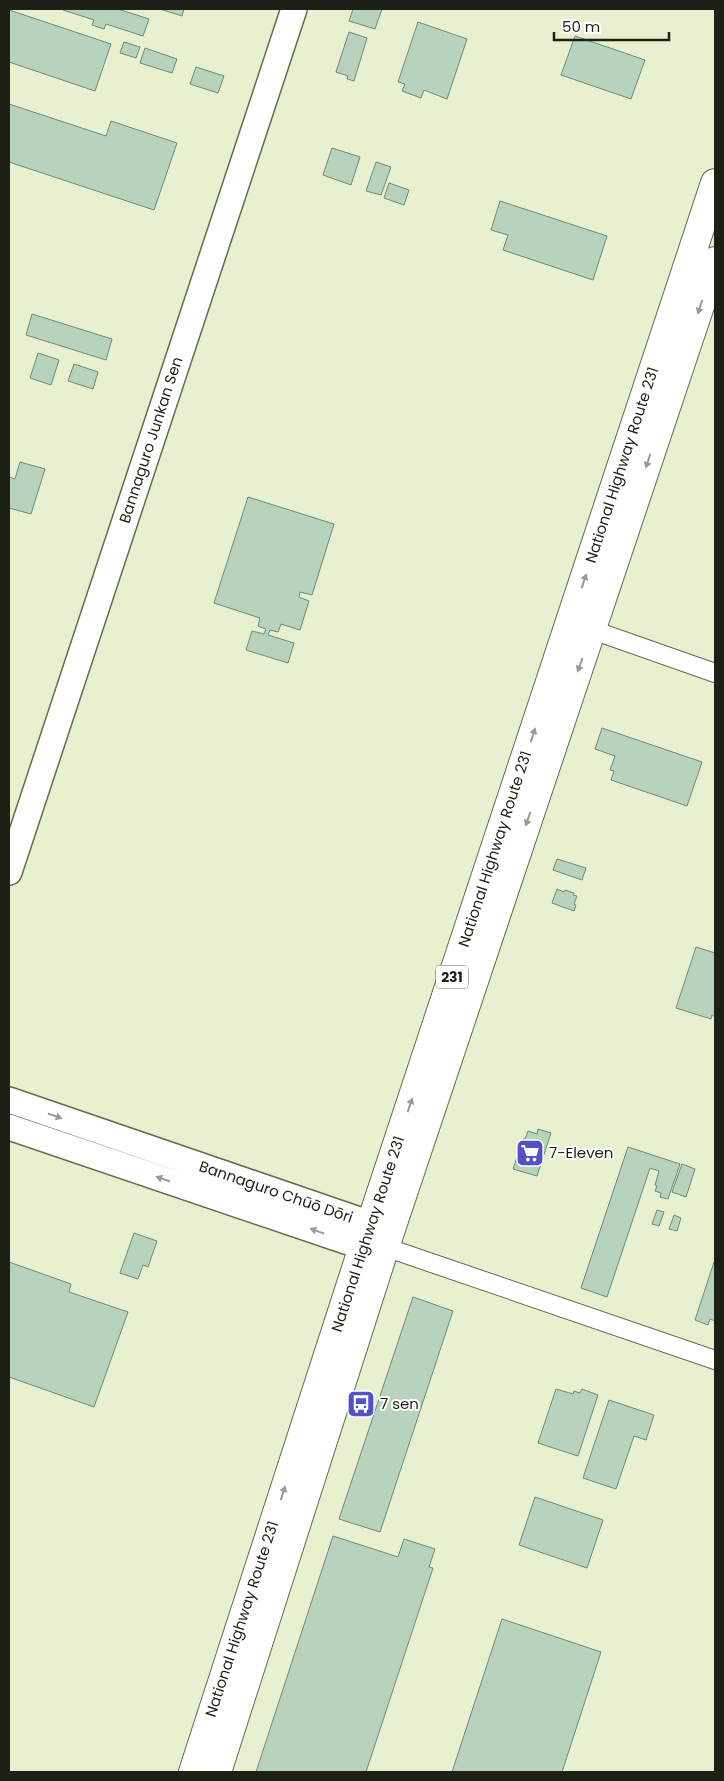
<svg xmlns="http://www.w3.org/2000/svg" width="724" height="1781" font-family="Poppins,sans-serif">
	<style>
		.building { fill: #b7d3bd; stroke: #6f8a75 }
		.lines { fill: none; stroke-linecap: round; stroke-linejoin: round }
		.street-casing { stroke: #646c4f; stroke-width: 20 }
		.secondary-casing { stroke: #646c4f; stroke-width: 28 }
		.highway-casing { stroke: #646c4f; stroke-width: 30 }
		.street { stroke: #fff; stroke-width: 18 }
		.secondary { stroke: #fff; stroke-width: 25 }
		.highway { stroke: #fff; stroke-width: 28 }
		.oneway { fill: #999b96 }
		.labels { text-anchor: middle; stroke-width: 4; stroke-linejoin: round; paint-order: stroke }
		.shield { fill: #fff; stroke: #61635b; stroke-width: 1 }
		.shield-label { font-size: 14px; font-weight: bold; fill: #1d2015 }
		.street-label { font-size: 15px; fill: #1d2015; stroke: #fff }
		.poi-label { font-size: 15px; fill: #1d2015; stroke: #fff; text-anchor: start }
	</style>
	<rect width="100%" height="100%" fill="#e7f0cf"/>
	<path class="building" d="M64,9H118L149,19L143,36L106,24L104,29L92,25L94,20L63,10Z
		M160,9H184L182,16Z
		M353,9H382L375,29L349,21Z
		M9,10L111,44L95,91L9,62Z
		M418,22L467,39L447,99L424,90L421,98L402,91L405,84L398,82Z
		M349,32L367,38L354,81L347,79L348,76L336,72Z
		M575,36L645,60L631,99L561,75Z
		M124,42L140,47L136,58L120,53Z
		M145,48L177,59L172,73L140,63Z
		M196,67L224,76L218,93L190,84Z
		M9,104L106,136L111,121L177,143L154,210L9,162Z
		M332,148L360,157L351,185L323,175Z
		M376,162L391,167L381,195L366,191Z
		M389,183L409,190L404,205L384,198Z
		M500,201L607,236L593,280L503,250L508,235L491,230Z
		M32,314L112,339L106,360L26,335Z
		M38,353L59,360L51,385L30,378Z
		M74,364L98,372L93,389L68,381Z
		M20,462L45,469L31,514L9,508V477L15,479Z
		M248,497L334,524L312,595L300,592L299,597L309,601L300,630L281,624L278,632L270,630L268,635L294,643L288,663L246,650L252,631L264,634L266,629L258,626L260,618L214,603Z
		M602,728L702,762L687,806L611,780L614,771L610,770L615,756L595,749Z
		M557,859L586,868L582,880L553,870Z
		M557,889L564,892L565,890L574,893L573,895L577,896L574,904L576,905L574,911L552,903Z
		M696,947L715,953V1017L712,1015L711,1019L676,1008Z
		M538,1129L551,1133L537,1176L513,1169L523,1139H525L528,1131L537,1134Z
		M628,1147L680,1164L668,1199L660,1197L661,1193L655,1191L657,1186L655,1185L659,1171L650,1168L607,1297L581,1288Z
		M682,1164L695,1169L686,1197L672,1192Z
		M657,1210L664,1212L659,1226L652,1224Z
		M674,1215L681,1218L677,1231L669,1229Z
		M134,1233L157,1241L148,1267L143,1265L138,1279L120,1273Z
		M715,1259V1321L710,1319L708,1325L695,1320Z
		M9,1262L71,1284L69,1292L128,1312L94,1407L9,1377Z
		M413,1297L453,1311L380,1532L339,1519Z
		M556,1389L573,1394L574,1391L580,1393L582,1389L598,1395L578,1456L538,1443Z
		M609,1400L654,1415L646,1440L634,1436L616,1489L583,1478Z
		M535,1497L603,1520L587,1568L519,1545Z
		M333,1536L398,1557L404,1539L435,1549L429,1567L433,1568L366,1772H256Z
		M502,1619L601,1652L562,1772H452Z"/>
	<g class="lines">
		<defs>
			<path id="street" d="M584,627L715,673
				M385,1247L715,1360"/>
			<path id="secondary" d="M9,872L294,9
				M9,1100L371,1224L381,1241
				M9,1127L363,1247H384"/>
			<path id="highway" d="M193,1772L363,1247L715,183
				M217,1772L385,1247L715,261"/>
		</defs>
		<use href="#street" class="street-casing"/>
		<use href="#secondary" class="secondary-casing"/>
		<use href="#highway" class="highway-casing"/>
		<use href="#street" class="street"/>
		<use href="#secondary" class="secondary"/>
		<use href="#highway" class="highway"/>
	</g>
	<defs><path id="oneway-solid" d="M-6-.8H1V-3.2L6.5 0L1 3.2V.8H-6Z" transform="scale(1.25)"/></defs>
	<g class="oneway">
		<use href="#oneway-solid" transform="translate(700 307) rotate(108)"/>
		<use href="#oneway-solid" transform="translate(648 461) rotate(108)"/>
		<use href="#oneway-solid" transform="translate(584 581) rotate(-72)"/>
		<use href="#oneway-solid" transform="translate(580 665) rotate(109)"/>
		<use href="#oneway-solid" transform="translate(533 735) rotate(-72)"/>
		<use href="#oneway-solid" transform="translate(528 819) rotate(109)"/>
		<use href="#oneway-solid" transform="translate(410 1105) rotate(-72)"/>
		<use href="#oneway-solid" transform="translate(55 1116) rotate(19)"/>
		<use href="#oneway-solid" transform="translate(163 1179) rotate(-161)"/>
		<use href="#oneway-solid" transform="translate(317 1231) rotate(-161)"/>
		<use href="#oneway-solid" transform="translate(283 1493) rotate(-72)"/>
	</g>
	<defs>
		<symbol id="supermarket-square" viewBox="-11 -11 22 22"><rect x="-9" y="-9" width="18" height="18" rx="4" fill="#5451c8" stroke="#fff"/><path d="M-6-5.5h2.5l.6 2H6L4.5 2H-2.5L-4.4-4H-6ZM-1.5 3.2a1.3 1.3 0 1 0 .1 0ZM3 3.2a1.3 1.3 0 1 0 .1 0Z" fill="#fff"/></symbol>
		<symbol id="bus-square" viewBox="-11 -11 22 22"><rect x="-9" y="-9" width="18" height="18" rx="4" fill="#5451c8" stroke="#fff"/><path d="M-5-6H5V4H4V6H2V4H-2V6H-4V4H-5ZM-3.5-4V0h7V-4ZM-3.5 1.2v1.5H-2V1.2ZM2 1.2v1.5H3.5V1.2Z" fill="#fff"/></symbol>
	</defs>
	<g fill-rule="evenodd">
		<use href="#supermarket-square" x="514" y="1137" width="32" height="32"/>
		<use href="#bus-square" x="345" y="1388" width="32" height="32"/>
	</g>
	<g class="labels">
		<rect class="shield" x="436" y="965.5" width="32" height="23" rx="4"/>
		<g class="shield-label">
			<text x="452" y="982">231</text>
		</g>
		<g class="street-label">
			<text transform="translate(151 440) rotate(-72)" y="5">Bannaguro Junkan Sen</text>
			<text transform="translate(622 465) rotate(-72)" y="5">National Highway Route 231</text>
			<text transform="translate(495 849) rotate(-72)" y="5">National Highway Route 231</text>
			<text transform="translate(276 1192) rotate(19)" y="5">Bannaguro Chūō Dōri</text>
			<text transform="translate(368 1234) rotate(-72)" y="5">National Highway Route 231</text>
			<text transform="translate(242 1619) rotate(-72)" y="5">National Highway Route 231</text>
		</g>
		<g class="poi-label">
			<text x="549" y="1158">7-Eleven</text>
			<text x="380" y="1409">7 sen</text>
		</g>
	</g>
	<rect width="724" height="1781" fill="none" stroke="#1d2015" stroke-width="20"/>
	<path d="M554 32v8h115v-8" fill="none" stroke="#1d2015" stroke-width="2.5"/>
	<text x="562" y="32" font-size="15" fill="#1d2015" stroke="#ffffff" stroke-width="4" paint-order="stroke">50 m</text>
</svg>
